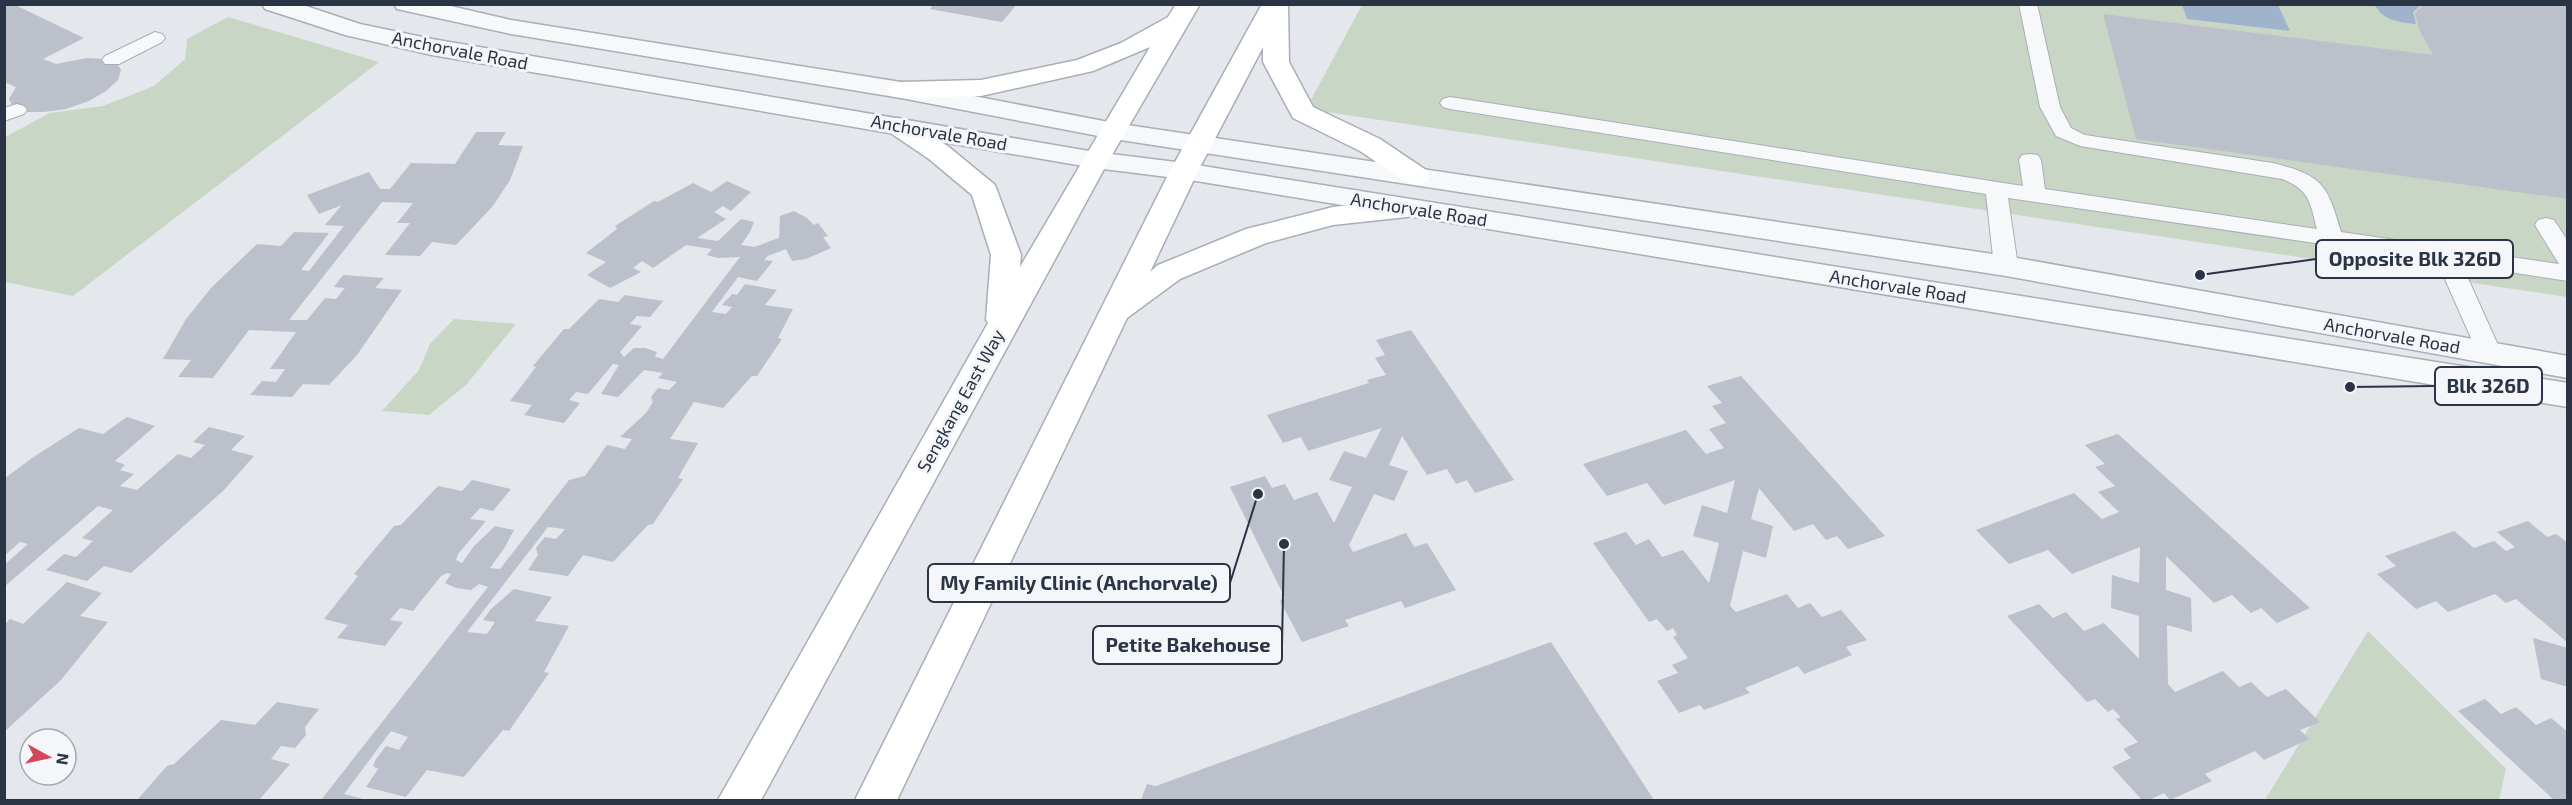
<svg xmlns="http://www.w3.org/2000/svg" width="2572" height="805" font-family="'Exo 2',sans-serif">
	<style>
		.green { fill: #c9d6c5 }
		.water { fill: #9fb4cc }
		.building { fill: #bbc0ca }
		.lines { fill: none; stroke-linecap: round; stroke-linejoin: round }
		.service-casing { stroke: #a9aeb7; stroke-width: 2 }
		.tertiary-casing { stroke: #a9aeb7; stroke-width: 3 }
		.secondary-casing { stroke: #a9aeb7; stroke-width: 3 }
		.service { fill: #f7f8fa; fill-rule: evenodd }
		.tertiary { fill: #f7f8fa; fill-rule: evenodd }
		.secondary { fill: #fff; fill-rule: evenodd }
		.labels { text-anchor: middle; stroke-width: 6; stroke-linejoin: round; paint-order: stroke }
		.street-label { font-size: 18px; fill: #2b3445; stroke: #f4f6f9 }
		.leader { fill: none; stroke: #2b3445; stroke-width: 2 }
		.callout-dot { fill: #2b3445; stroke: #f4f6f9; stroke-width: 2 }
		.callout { fill: #f4f6f9; stroke: #2b3445; stroke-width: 2 }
		.callout-label { font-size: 20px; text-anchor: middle; font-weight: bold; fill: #2b3445 }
	</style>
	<rect width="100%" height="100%" fill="#e4e7ec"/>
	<path class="green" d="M1362,5H2567V297L1306,109Z
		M228,17L379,62L73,296L5,282V137L50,113L103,106L154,86L185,59L187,39Z
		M454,319L516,324L466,385L429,415L382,411L419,370L430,344Z
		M2368,631L2506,769L2499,800H2265Z"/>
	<path class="water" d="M2182,5H2278L2290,31L2187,19Z
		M2375,5H2421L2413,12L2416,24C2399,22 2383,21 2375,5Z"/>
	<path class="building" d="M4,4H13L84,38L43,59L56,64L87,58L104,59L117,63L121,70L118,80L106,91L89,101L66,109L44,112H25L13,107L9,99L16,87L4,82Z
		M934,4H1017L1002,22L930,9Z
		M2425,4H2568V199L2136,139L2103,14L2433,55L2419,29L2415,13Z
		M476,132H506L498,145L523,146L510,180L493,206L456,245L432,242L420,256L385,255L410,223H397L413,203L382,202L289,320H307L325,298L336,299L345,288L334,287L343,275L384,278L375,288L402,290L357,355L329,385L303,384L292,397L250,395L262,381L276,382L285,369H270L296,332L249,330L213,378L178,377L191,360L163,359L186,319L211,288L257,244L281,246L294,232L329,233L301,270L309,271L344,226L325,225L342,205L319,214L307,195L369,172L380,189H390L411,163L455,164Z
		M727,181L751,192L731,211L723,206L714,212L726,219L697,238L718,241L741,219L754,222L750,232L741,245L754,247L779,238L780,216L794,211L807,218L814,225L818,223L828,236L823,237L831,248L806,259L792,261L786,249L768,256L764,260L773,261L757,281L738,277L712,312L726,314L732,307L722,305L732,294L737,295L745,284L777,290L765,305L793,309L778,338L782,339L757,376H752L723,408L694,402L670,439L698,443L678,478L683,479L653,524L648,525L613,562L583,555L568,576L528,570L538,555L536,548L545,537L556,539L565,529L548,527L467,632L487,634L495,622L483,620L491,609L514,589L552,597L535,621L569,626L544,672L549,673L509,731L503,730L464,777L427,770L406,797L366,787L378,769L373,766L376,759L386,746L399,750L408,737L391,731L344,794L367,800H321L488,587L479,584L471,590L456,588L445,583L451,574L447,573L441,576L413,611L400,608L390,620L403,622L385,646L337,638L348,625L324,619L358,576L354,574L394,526L401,525L438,486L462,491L472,480L511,489L493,511L480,508L470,519L486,521L458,554L456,560L462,563L474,546L495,526L514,530L505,547L490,568L500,569L569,480L585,476L607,445L625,449L632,439L620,437L646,413L653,402L651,397L658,388L669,390L677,382L658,378L663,373L644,370L618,397L601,394L619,365L613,364L588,394L576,392L569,400L580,403L564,423L524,415L532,405L510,401L536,367L533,366L564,329H569L599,299L618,302L625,295L663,301L650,317L637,316L630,324L642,326L620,352L624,357L634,348H645L657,352L655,357L663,359L740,257L718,258L707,255L712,249L686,245L653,268L642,261L633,268L641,272L610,288L587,275L606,262L586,253L617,229L615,226L654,201L658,202L693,183L711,192Z
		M1411,330L1514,480L1475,493L1467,480L1456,484L1447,469L1427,475L1402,436L1389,465L1408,471L1394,501L1374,494L1349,545L1353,552L1406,533L1414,547L1427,543L1456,590L1405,608L1401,601L1345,620L1349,626L1302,642L1280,601L1285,598L1230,487L1265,476L1272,488L1285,484L1294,500L1317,492L1334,523L1352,487L1329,480L1344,451L1366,458L1382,428L1308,451L1301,437L1283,443L1267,415L1369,383L1367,380L1386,375L1375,358L1385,355L1376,340Z
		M1741,376L1885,536L1848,549L1837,536L1826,540L1813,524L1794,531L1759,488L1751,519L1773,526L1766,558L1743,551L1730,606L1736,612L1787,594L1798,608L1810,603L1822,617L1841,610L1867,640L1846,647L1852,655L1804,674L1798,666L1745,688L1750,693L1704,710L1700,705L1679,713L1657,681L1678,673L1672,665L1688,658L1673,637L1677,635L1673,628L1667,631L1657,619L1649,622L1593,543L1626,532L1636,545L1649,539L1662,557L1683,550L1709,583L1719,543L1693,536L1702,505L1727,513L1735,480L1664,505L1647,483L1607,496L1583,464L1686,430L1706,454L1724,448L1709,429L1726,423L1712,406L1722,403L1707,386Z
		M127,417L155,426L115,461L125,465L120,470L134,474L120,486L137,490L178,454L191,458L205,445L193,442L209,427L245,436L231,450L254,456L223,491L131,573L104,566L87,581L46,570L64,554L76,557L93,541L82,538L113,510L98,506L4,587V565L28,544L20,542L4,556V479L32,458L79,428L103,434Z
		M2118,434L2310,608L2277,623L2261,608L2251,613L2232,595L2214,603L2166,556V590L2191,598L2192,632L2167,625L2168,684L2175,692L2223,671L2239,687L2251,682L2267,697L2286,689L2320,722L2300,730L2309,739L2264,760L2255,751L2205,774L2212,781L2170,800L2164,793L2149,800H2142L2112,767L2131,758L2123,749L2138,742L2116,719L2121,717L2113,709L2108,712L2095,699L2087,702L2007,616L2039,604L2053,618L2066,612L2084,631L2104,623L2139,659V616L2111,608L2112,575L2139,583L2140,547L2072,574L2048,550L2009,564L1976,530L2074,493L2102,519L2119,512L2098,492L2115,486L2095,467L2105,464L2085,445Z
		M2528,521L2547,537L2556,534L2568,543V643L2516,599L2506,603L2495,594L2448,612L2436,601L2416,609L2377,574L2396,566L2385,556L2454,531L2474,548L2494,541L2506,551L2515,547L2497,532Z
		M67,582L102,593L80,616L108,622L61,680L4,732V625L10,619L23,624Z
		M2533,638L2568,648V687L2541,679Z
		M1551,642L1654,800H1141L1147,784L1156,786Z
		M2485,699L2501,714L2516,707L2536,725L2551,718L2568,732V800H2554L2458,711Z
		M277,702L319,709L305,727L306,735L295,748L281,746L271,759L290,764L259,800H137L167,766L174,764L221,720L255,725Z"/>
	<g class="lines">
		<defs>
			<path id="service" d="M2019,4H2037L2060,107L2071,128L2085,135L2273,163C2323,176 2327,184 2341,232L2559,264L2535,225L2538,220L2546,218L2554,220L2568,241V281L2462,265L2502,354L2499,360L2490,363L2481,360L2478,354L2437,261L2008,198L2018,266L2014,271L2006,274L1998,271L1994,266L1986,194L1450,109L1443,107L1440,103L1443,99L1450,97L2023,186L2019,160L2022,155L2030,154L2038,155L2041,160L2045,189L2317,229C2310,202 2310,190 2282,179L2080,146L2056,136L2040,107Z
				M155,32L162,34L165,38L162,42L119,64H105L102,60L105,56Z
				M17,104L24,106L27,110L24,114L4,121V108Z"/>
			<path id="tertiary" d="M262,4H300L360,24L432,39L1095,152L1184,163L2568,383V407L1184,179L1095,168L432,55L345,35L265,9Z
				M394,4H442L511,20L901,82L1114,123L2006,256L2568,356V378L2006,276L1114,139L901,98L511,34L397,9Z"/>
			<path id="secondary" d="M1176,4H1200L1109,160L761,800H718L988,323L986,320L991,255L972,195L929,159L889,132L885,126L889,120L898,118L907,120L949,147L995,185L1021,255L1020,267L1150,47L1093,71L981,96L901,98L892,96L888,90L892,84L901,82L981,80L1077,60L1121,43L1168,17Z
				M1262,4L1288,6L1289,62L1313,107L1380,139L1426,170L1430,176L1426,182L1416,185L1406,182L1360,151L1293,118L1263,62V47L1198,171L1150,272L1158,265L1246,229L1333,207L1407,199L1417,202L1421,208L1417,214L1407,217L1333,225L1266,243L1180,279L1127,318L897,800H855L1170,171Z"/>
		</defs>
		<use href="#service" class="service-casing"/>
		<use href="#tertiary" class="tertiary-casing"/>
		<use href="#secondary" class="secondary-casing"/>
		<use href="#service" class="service"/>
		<use href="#tertiary" class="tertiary"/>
		<use href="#secondary" class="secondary"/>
	</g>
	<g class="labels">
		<g class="street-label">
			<text transform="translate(460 51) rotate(11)" y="6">Anchorvale Road</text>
			<text transform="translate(939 133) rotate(10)" y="6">Anchorvale Road</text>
			<text transform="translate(1419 210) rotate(9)" y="6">Anchorvale Road</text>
			<text transform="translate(1898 287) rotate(9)" y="6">Anchorvale Road</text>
			<text transform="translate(2392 336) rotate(10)" y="6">Anchorvale Road</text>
			<text transform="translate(961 401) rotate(-61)" y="6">Sengkang East Way</text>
		</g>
	</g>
	<path class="leader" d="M2200 275L2316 259M2350 387L2435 386M1258 494L1230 583M1284 544L1282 645"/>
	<g class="callout-dot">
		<circle cx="2200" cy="275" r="6"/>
		<circle cx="2350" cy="387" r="6"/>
		<circle cx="1258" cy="494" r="6"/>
		<circle cx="1284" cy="544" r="6"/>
	</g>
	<g class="callout">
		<rect x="2316" y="240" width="197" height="38" rx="6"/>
		<rect x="2435" y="367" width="107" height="38" rx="6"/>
		<rect x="928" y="564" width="302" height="38" rx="6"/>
		<rect x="1093" y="626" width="189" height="38" rx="6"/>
	</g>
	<g class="callout-label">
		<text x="2415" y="266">Opposite Blk 326D</text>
		<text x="2488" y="393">Blk 326D</text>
		<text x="1079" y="590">My Family Clinic (Anchorvale)</text>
		<text x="1188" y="652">Petite Bakehouse</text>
	</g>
	<rect width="2572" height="805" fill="none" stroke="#2b3445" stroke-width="12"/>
	<g transform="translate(48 757) rotate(98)"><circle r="28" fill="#f4f6f9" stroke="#a4a8b1" stroke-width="1.5"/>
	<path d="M0-4.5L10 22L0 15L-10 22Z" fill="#d1495b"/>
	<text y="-9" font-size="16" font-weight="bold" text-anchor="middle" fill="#2b3445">N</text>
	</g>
</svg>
